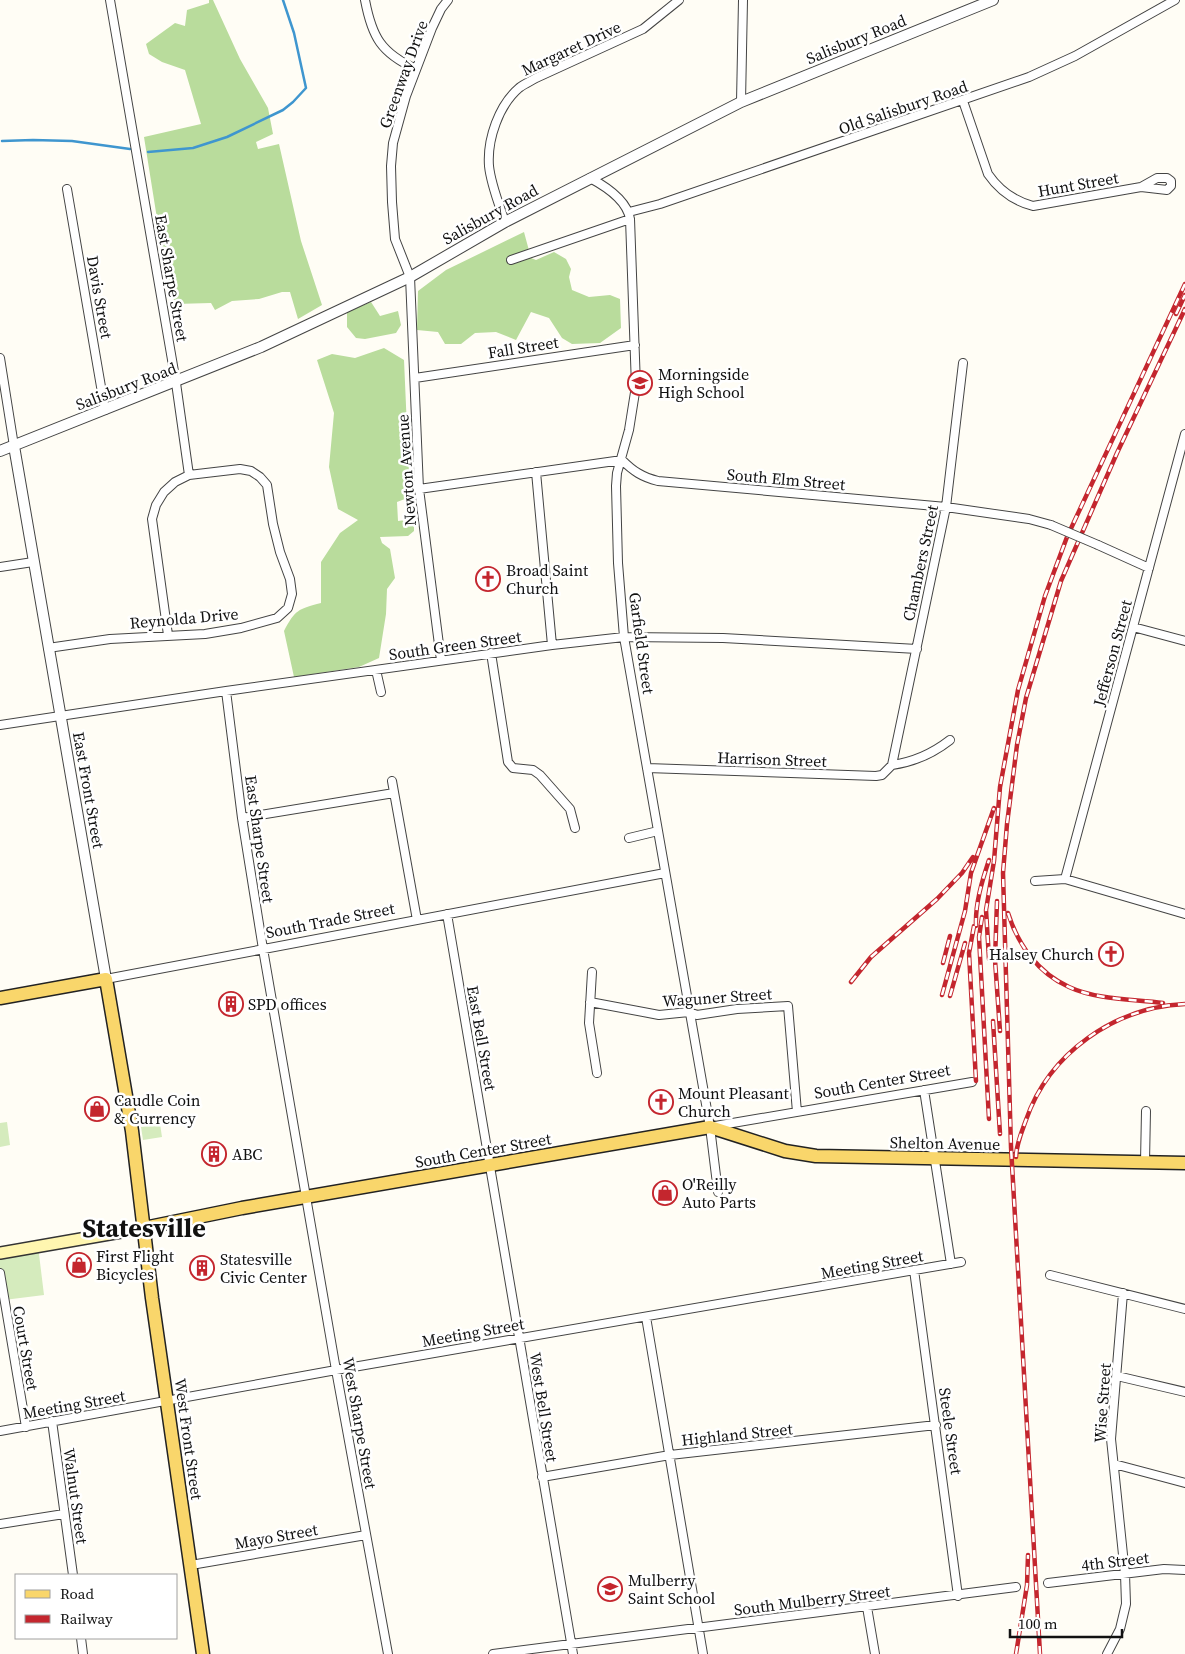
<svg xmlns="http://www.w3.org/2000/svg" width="1185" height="1654" font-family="'Source Serif 4',serif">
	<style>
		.green { fill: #d5ebbd }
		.forest { fill: #b9dc9c }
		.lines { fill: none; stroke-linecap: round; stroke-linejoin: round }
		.stream { stroke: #3f96cf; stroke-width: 2.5 }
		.minor-casing { stroke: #444; stroke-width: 10 }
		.tertiary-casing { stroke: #444; stroke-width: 12 }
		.secondary-casing { stroke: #333; stroke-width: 14 }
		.primary-casing { stroke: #222; stroke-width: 15 }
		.minor { stroke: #fff; stroke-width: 8 }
		.tertiary { stroke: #fff; stroke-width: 10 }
		.secondary { stroke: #fff6b0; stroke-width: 11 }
		.primary { stroke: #f9d66b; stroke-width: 12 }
		.rail-casing { stroke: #c4262e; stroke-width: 4.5 }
		.rail { stroke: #fff; stroke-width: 2.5; stroke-dasharray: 8; stroke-linecap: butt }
		.minor-bridge-casing { stroke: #444; stroke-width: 10; stroke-linecap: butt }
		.minor-bridge { stroke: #fff; stroke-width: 8 }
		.labels { text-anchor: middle; stroke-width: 5; stroke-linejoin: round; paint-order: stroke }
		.street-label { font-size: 16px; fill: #111; stroke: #fff }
		.poi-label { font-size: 16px; fill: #111; stroke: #fff; text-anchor: start }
		.town-label { font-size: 26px; font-weight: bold; fill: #111; stroke: #fff }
	</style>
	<rect width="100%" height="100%" fill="#fffdf5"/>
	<path class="green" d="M7,1122L10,1145L0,1147V1123Z
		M160,1124L162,1137L143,1140L141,1127Z
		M38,1246L44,1295L4,1300L0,1273V1253Z"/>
	<path class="forest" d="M209,0H213L240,59L268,108L273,134L256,142L258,149L279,144L301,241L322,305L298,319L290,292H282L259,299L232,301L215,310L211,303L175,304L166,275L144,137L201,124L185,70L162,62L149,54L146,44L175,23L185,26L187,10L209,3Z
		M524,232L531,258L536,260L554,252L566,259L571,269L569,277L572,290L589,297L610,295L620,299L621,328L600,343L572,344L562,338L549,318L531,312L516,340L496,332L475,333L461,344H445L438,332L417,330L418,291L446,270Z
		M371,302L380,316L398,311L401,325L396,333L365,339L356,338L347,327V312Z
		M384,348L404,360L410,497L397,502L398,521L414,519V531L408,536L380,537L382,543L390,549L395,578L387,589L386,614L379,658L359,667L294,677L284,631C295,610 298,609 321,603V562L340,533L358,520L338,509L329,467L334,413L317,360L332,354L355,358Z"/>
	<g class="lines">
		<path class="stream" d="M2,141L33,140L72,141L130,149
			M148,152L193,148L227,137L283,110L293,102L306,88L294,33L283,0"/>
		<defs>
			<path id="minor" d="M110,0L176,383L189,475
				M365,0C372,37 381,53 416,69
				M963,101L988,174C999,190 1014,201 1033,206L1141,187
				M741,102L743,0
				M590,178C605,186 627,200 630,219L636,386L629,430L617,473L616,486L618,563L624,637L710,1127L718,1192
				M1157,178H1167L1171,181V186L1167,190L1141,187Z
				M67,189L105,410
				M629,212L660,204L1029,77L1075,56L1175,0
				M505,222C499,204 491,185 489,166C487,139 499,105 519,88C524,84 531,81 536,78L643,29L679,0
				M511,260L630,219
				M0,358L14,446
				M415,378L635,345
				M536,472L552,645
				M419,489L622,460C633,471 642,477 658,481L946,507L1029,519L1051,525
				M1098,545L1149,568
				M0,567L33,562
				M1133,627L1185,641
				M48,648L110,639L205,634L241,628L277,618L288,608L292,594L290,579L280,552L273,524L267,485L260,477L251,471L240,469L189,475L175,482L164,492L156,505L152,519L168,635
				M491,653L508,762L513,768L533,770L540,775L570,809L575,828
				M441,660L419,489L410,277L395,239L392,202L391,166L393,143L406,96L432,28L441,9L448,0
				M376,670L381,692
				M226,691L242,818L263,949L336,1370L388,1654
				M0,725L226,691L552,645L624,637L723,638L917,649
				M892,765C914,762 932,754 950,740
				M647,768L876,776L882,775L892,765L946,507L963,363
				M392,781L417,920
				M242,818L394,793
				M629,838L658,831
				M1065,879L1185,434
				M1035,881L1065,879L1185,914
				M447,914L573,1654
				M592,972L589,1023L597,1073
				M106,979L665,873
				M590,1002L659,1015L689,1012L697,1015L737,1009L788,1006L797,1112
				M924,1090L951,1264
				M715,1126L972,1082
				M1145,1162L1146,1111
				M914,1270L958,1596
				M0,1273L26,1427
				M1050,1275L1185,1309
				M646,1317L703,1654
				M1117,1376L1185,1392
				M52,1421L73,1575
				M0,1431L336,1370L961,1262
				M1114,1464L1185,1483
				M542,1477L670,1455L936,1425
				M0,1524L64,1514
				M191,1565L366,1535
				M1048,1583L1164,1569L1185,1570
				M867,1607L875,1654
				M81,1638L83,1654
				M493,1654L1016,1587
				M1107,1654L1120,1629L1126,1604L1125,1574L1111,1439L1123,1293"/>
			<path id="tertiary" d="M14,446L106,979
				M0,451L261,347L410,277L505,222L741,102L993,0"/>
			<path id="secondary" d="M0,1253L144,1228"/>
			<path id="primary" d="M0,998L106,979L132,1131L152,1298L203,1654
				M144,1228L242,1208L710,1127L785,1151L816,1156L1185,1163"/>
		</defs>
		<use href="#minor" class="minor-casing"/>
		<use href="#tertiary" class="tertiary-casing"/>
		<use href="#secondary" class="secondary-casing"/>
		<use href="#primary" class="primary-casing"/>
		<use href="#minor" class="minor"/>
		<use href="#tertiary" class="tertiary"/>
		<use href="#secondary" class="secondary"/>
		<use href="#primary" class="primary"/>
		<defs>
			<path id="rail" d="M1176,314L1185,295
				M997,901L995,960L1000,1031
				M1008,913C1018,945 1038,973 1069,987C1097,1000 1133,999 1163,1003
				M982,917L979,937L989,1119
				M974,926L969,953L976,1081
				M976,926C975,904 982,881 989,860
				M989,959L986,910L994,861L1000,787L1018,690L1045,596L1067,537L1185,284
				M943,963L950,936
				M851,982L871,957L937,899L962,873L973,857
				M942,995L965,911L971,873L994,808
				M950,996L965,943
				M993,1021L1000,1134
				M1016,1157C1016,1145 1022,1131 1026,1120C1049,1053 1115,1007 1185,1004
				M1016,1654L1027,1585L1028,1555
				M1040,1654L1011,1147L1003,873L1007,824L1017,745L1026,698L1061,581L1117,453L1185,309"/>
		</defs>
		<use href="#rail" class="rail-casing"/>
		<use href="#rail" class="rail"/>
		<defs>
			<path id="minor-bridge" d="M1051,525L1098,545"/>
		</defs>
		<use href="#minor-bridge" class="minor-bridge-casing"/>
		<use href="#minor-bridge" class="minor-bridge"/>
	</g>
	<defs>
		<symbol id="school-ring" viewBox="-11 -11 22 22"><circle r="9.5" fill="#fff" stroke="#c4262e" stroke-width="1.5"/><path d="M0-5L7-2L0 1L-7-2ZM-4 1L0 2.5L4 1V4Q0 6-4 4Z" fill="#c4262e"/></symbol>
		<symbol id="church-ring" viewBox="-11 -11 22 22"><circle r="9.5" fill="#fff" stroke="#c4262e" stroke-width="1.5"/><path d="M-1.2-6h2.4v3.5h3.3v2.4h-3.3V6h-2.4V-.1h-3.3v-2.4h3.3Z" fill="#c4262e"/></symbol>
		<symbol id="building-ring" viewBox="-11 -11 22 22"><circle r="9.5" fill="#fff" stroke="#c4262e" stroke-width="1.5"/><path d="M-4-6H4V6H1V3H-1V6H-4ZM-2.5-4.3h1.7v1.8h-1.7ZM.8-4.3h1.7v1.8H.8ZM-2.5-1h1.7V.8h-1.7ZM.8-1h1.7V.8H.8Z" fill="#c4262e"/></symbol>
		<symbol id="shop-ring" viewBox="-11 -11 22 22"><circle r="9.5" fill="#fff" stroke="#c4262e" stroke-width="1.5"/><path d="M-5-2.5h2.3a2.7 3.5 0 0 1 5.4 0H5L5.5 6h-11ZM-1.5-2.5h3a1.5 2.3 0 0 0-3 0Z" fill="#c4262e"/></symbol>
	</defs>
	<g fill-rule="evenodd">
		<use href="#school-ring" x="626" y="369" width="28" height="28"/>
		<use href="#church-ring" x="474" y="565" width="28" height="28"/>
		<use href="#church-ring" x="1097" y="940" width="28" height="28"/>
		<use href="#building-ring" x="217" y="990" width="28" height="28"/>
		<use href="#church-ring" x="647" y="1088" width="28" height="28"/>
		<use href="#shop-ring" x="83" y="1095" width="28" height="28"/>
		<use href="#building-ring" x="200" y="1140" width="28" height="28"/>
		<use href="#shop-ring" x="651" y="1179" width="28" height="28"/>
		<use href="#shop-ring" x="65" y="1251" width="28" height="28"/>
		<use href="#building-ring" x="188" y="1254" width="28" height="28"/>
		<use href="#school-ring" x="596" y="1575" width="28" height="28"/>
	</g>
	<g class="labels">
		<g class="street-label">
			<text transform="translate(856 39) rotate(-22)" y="6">Salisbury Road</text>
			<text transform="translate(571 48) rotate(-25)" y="6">Margaret Drive</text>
			<text transform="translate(403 74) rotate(-70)" y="6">Greenway Drive</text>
			<text transform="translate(903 107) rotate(-19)" y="6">Old Salisbury Road</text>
			<text transform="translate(1078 184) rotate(-10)" y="6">Hunt Street</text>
			<text transform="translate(490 214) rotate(-29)" y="6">Salisbury Road</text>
			<text transform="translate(172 278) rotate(80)" y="6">East Sharpe Street</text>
			<text transform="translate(100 297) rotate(80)" y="6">Davis Street</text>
			<text transform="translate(523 347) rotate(-9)" y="6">Fall Street</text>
			<text transform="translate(126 386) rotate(-21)" y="6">Salisbury Road</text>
			<text transform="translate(406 470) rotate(-94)" y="6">Newton Avenue</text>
			<text transform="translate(786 479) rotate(5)" y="6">South Elm Street</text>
			<text transform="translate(920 563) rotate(-78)" y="6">Chambers Street</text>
			<text transform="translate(184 618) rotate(-5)" y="6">Reynolda Drive</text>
			<text transform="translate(642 643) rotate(82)" y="6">Garfield Street</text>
			<text transform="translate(455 645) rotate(-8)" y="6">South Green Street</text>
			<text transform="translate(1112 653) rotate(-75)" y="6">Jefferson Street</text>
			<text transform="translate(772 759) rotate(2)" y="6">Harrison Street</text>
			<text transform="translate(89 790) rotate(80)" y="6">East Front Street</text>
			<text transform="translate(260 839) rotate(82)" y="6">East Sharpe Street</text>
			<text transform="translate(330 920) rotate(-11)" y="6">South Trade Street</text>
			<text transform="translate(717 997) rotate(-4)" y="6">Waguner Street</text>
			<text transform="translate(482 1038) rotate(80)" y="6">East Bell Street</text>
			<text transform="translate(882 1081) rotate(-10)" y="6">South Center Street</text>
			<text transform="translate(945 1143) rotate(1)" y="6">Shelton Avenue</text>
			<text transform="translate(483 1150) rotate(-10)" y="6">South Center Street</text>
			<text transform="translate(872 1264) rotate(-10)" y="6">Meeting Street</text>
			<text transform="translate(473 1332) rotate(-10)" y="6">Meeting Street</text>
			<text transform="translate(26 1348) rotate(80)" y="6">Court Street</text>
			<text transform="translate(1102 1403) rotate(-86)" y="6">Wise Street</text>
			<text transform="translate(74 1404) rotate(-10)" y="6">Meeting Street</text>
			<text transform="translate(544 1407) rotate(81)" y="6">West Bell Street</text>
			<text transform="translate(360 1423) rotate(80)" y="6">West Sharpe Street</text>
			<text transform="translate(951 1431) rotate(82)" y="6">Steele Street</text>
			<text transform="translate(737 1434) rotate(-6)" y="6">Highland Street</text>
			<text transform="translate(189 1439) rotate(82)" y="6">West Front Street</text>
			<text transform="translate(76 1496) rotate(82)" y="6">Walnut Street</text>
			<text transform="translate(276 1536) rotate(-10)" y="6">Mayo Street</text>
			<text transform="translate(1115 1561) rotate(-7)" y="6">4th Street</text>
			<text transform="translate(812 1600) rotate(-7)" y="6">South Mulberry Street</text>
		</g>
		<g class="poi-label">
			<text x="658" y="380">Morningside<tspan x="658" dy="18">High School</tspan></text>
			<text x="506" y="576">Broad Saint<tspan x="506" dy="18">Church</tspan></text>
			<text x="1094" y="960" text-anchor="end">Halsey Church</text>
			<text x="248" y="1010">SPD offices</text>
			<text x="678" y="1099">Mount Pleasant<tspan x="678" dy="18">Church</tspan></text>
			<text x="114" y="1106">Caudle Coin<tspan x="114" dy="18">&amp; Currency</tspan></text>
			<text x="232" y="1160">ABC</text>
			<text x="682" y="1190">O'Reilly<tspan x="682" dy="18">Auto Parts</tspan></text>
			<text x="96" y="1262">First Flight<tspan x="96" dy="18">Bicycles</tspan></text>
			<text x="220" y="1265">Statesville<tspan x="220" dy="18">Civic Center</tspan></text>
			<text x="628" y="1586">Mulberry<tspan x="628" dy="18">Saint School</tspan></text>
		</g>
		<g class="town-label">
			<text x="144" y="1237">Statesville</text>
		</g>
	</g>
	<rect x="15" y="1574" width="162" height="65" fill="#ffffff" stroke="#a0a0a0"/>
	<rect x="25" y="1590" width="25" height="8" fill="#f9d66b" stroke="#a0a0a0"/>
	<text x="60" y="1599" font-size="15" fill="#111111">Road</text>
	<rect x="25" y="1615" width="25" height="8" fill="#c4262e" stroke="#a0a0a0"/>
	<text x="60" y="1624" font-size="15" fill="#111111">Railway</text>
	<path d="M1010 1629v8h112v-8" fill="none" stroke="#111111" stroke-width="2.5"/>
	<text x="1018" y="1629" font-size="15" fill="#111111" stroke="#ffffff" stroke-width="4" paint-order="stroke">100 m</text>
</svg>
